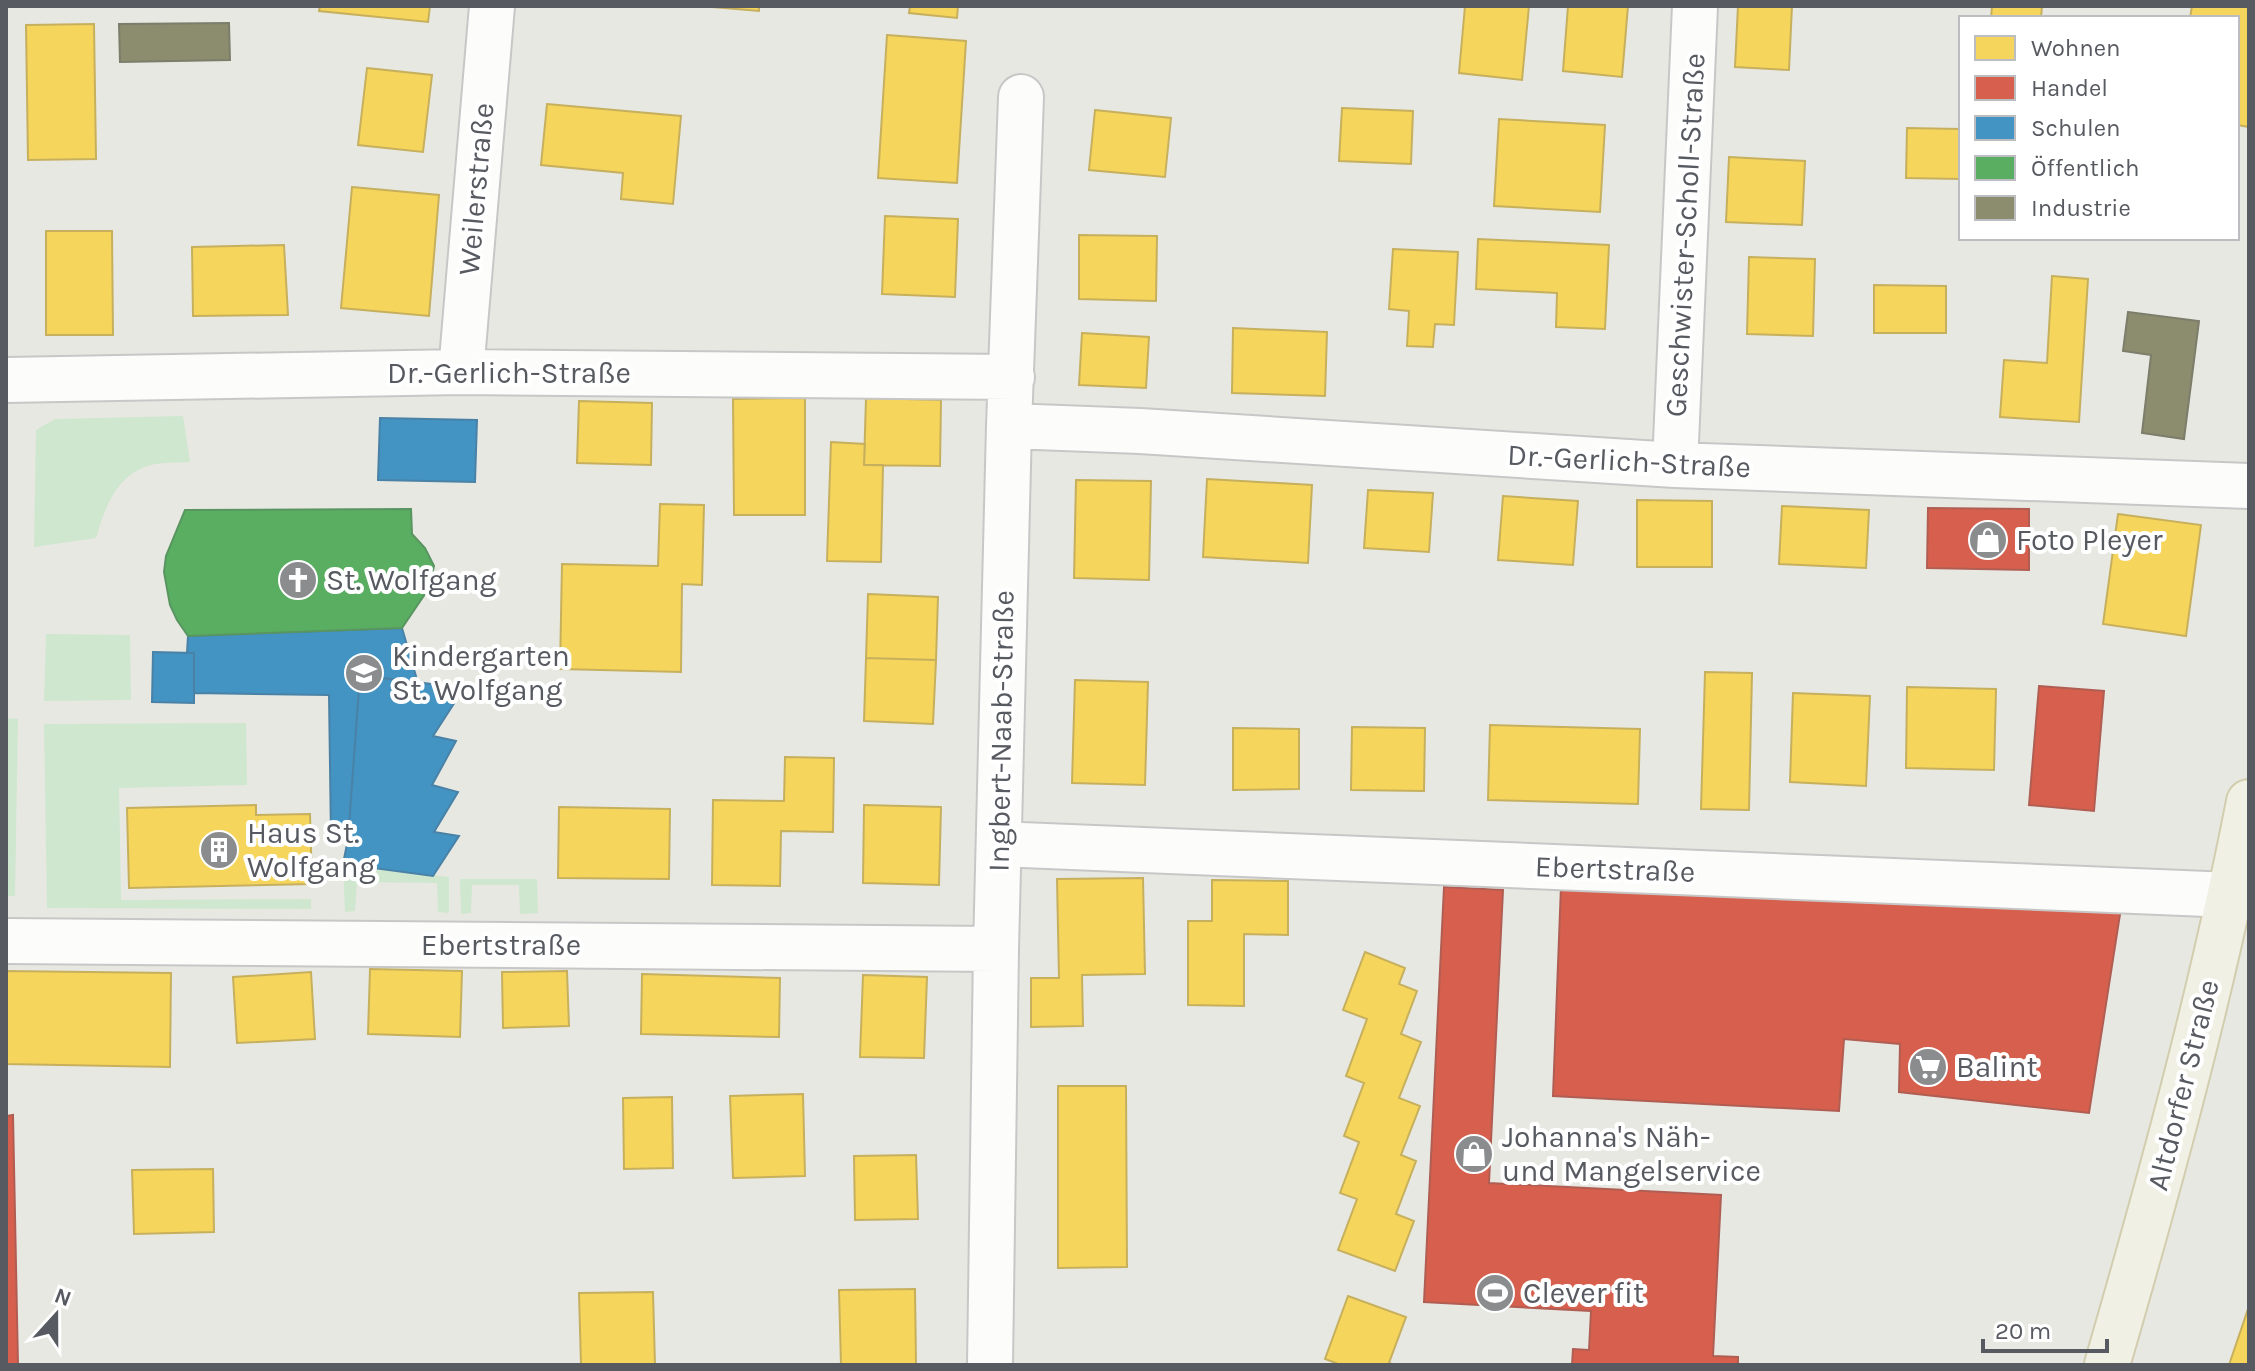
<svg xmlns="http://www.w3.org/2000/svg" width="2255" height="1371" font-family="Karla,sans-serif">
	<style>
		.green { fill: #cee7ce }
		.homes { fill: #f6d55c; stroke: #c6b05e; stroke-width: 2 }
		.shops { fill: #d6604d; stroke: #b05e53; stroke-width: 2 }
		.schools { fill: #4393c3; stroke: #4982a6; stroke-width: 2 }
		.public { fill: #5aae61; stroke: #599561; stroke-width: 2 }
		.industry { fill: #8c8c6e; stroke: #7c7d6a; stroke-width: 2 }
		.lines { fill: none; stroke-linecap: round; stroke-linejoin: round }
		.minor-casing { stroke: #c7c7c7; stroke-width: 48 }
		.major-casing { stroke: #d2cdae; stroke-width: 48 }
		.minor { stroke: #fcfcfb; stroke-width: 44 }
		.major { stroke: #f1f0e5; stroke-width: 44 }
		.labels { text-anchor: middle; stroke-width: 8; stroke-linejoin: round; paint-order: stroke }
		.street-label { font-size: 30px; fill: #575a61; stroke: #fff }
		.poi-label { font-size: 30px; fill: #575a61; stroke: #fff; text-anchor: start }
	</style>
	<rect width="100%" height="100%" fill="#e8e8e2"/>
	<path class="green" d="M183,416L190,462C177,463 163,462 151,465C117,474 105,507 96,538L34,547L36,430L55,419Z
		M46,634L130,635L131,700L44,701Z
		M6,718L18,719L15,896H6Z
		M246,723L247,785L119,788L121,900L311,899V909L47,908L44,724Z
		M343,864L449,877V913L438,912L437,883L357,882L355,911L345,912Z
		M460,879H537L538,913L520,914L519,885H472L471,913L461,914Z"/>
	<path class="homes" d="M320,6H430L428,22L319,11Z
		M700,6H759V11Z
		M910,6H958L957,18L909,13Z
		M1465,6H1529L1522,80L1459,73Z
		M1568,6H1628L1622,77L1563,71Z
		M1738,6H1792L1789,70L1735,67Z
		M1992,6H2042L2041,18H1991Z
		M2192,6H2249V127L2237,125V18H2190Z
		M94,24L96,159L28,160L26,25Z
		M887,35L966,41L957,183L878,178Z
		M367,68L432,75L423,152L358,145Z
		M547,104L681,116L673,204L621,199L623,173L541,165Z
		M1342,108L1413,111L1411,164L1339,161Z
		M1095,110L1171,118L1165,177L1089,170Z
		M1499,119L1605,125L1600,212L1494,206Z
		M1907,128L1961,129V179L1906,178Z
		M1729,157L1805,161L1802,225L1726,222Z
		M352,187L439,195L429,316L341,308Z
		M885,216L958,219L955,297L882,294Z
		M46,231H112L113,335H46Z
		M1079,235L1157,236L1156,301L1079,299Z
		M1478,239L1609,245L1605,329L1556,327L1557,293L1476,289Z
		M284,245L288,315L193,316L192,247Z
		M1393,249L1458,252L1454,325L1435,324L1433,347L1407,346L1409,311L1389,309Z
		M1749,257L1815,259L1813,336L1747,334Z
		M2052,276L2088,279L2079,422L2000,417L2004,360L2047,363Z
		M1874,285L1946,286V333H1874Z
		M1233,328L1327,332L1325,396L1232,393Z
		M1082,333L1149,337L1146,388L1079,385Z
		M805,398V515H734L733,399Z
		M866,398L941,400L940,466L864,465Z
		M579,401L652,403L651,465L577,463Z
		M831,442L865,444L864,465H883L881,562L827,561Z
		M1207,479L1312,485L1308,563L1203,557Z
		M1076,480L1151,481L1149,580L1074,578Z
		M1368,490L1433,493L1429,552L1364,548Z
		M1503,496L1578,501L1573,565L1498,560Z
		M1637,500L1712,501V567H1637Z
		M660,504L704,505L702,585L682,584L681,672L560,669L562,564L658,566Z
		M1782,506L1869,510L1866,568L1779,564Z
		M2118,514L2201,525L2186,636L2103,624Z
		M868,594L938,597L936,660L866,658Z
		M866,658L936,660L933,724L864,721Z
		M1705,672L1752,673L1749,810L1701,809Z
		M1075,680L1148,682L1145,785L1072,783Z
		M1907,687L1996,689L1994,770L1906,768Z
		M1793,693L1870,696L1866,786L1790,782Z
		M1490,725L1640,729L1638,804L1488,800Z
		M1352,727L1425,728L1424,791L1351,790Z
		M1233,728L1299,729V789L1233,790Z
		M785,757L834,758L833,832L781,831L780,886L712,885L713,800L784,801Z
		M256,805V815L310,814L312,884L129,888L127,808Z
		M864,805L941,807L939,885L863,883Z
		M559,807L670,809L669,879L558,878Z
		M1143,878L1145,974L1082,975L1083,1026L1031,1027V978H1059L1057,879Z
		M1212,880L1288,881V935L1244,934V1006L1188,1005V921H1212Z
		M1365,952L1405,968L1399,984L1417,991L1401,1034L1421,1042L1399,1098L1420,1106L1401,1155L1416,1161L1396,1214L1414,1221L1395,1271L1338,1250L1357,1199L1340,1193L1359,1142L1344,1136L1364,1083L1346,1076L1367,1019L1343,1010Z
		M370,969L462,971L460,1037L368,1034Z
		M6,971L171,973L170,1067L6,1064Z
		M567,971L569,1026L503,1028L502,972Z
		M311,972L315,1039L237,1043L233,977Z
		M642,974L780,978L779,1037L641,1034Z
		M863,975L927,977L924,1058L860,1057Z
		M1058,1086H1126L1127,1267L1058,1268Z
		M803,1094L805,1176L733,1178L730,1096Z
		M672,1097L673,1168L624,1169L623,1098Z
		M916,1155L918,1219L855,1220L854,1156Z
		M213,1169L214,1232L134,1234L132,1170Z
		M915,1289L916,1365H841L839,1290Z
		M653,1292L655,1365H581L579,1293Z
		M1348,1296L1406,1317L1389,1363L1395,1365H1335L1336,1363L1325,1359Z
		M2249,1306V1365H2229Z"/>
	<path class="shops" d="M1928,508L2029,509V570L1927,568Z
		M2039,686L2104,691L2094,811L2029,805Z
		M1561,886L2121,908L2089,1113L1899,1092L1900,1044L1844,1039L1839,1111L1553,1096Z
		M1444,887L1503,890L1489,1183L1721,1195L1713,1356L1738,1357V1365H1572L1573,1349L1589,1350L1591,1311L1424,1302Z
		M13,1115L18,1365H6V1116Z"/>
	<path class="schools" d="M380,418L477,420L475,482L378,480Z
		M402,628L418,683L360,675L348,839L331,837L329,695L194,693V653H187L188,636Z
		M153,652L194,653V703L152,702Z
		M360,675L464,688L433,736L456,741L432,785L458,792L434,832L459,836L433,876L343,864L348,839Z"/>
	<path class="public" d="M411,509L412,534L425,548L434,566L429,588L402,628L188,636L177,620L170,605L164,572L166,556L185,510Z"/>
	<path class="industry" d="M229,23L230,60L120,62L119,24Z
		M2128,312L2199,321L2184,439L2142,433L2151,355L2123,351Z"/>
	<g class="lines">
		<defs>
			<path id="minor" d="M461,372L492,6
				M6,380L461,372L1012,377
				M1009,426L1140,431L1675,465L2249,486
				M1675,465L1695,6
				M999,844L2231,895
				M6,941L996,949
				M990,1365L996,949L1009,426L1021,97"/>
			<path id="major" d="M2107,1365C2161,1179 2212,992 2249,802"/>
		</defs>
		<use href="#minor" class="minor-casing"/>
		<use href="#major" class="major-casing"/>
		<use href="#minor" class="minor"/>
		<use href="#major" class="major"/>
	</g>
	<defs>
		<symbol id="shop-disc" viewBox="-11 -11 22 22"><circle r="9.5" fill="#8a8c8e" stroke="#fff"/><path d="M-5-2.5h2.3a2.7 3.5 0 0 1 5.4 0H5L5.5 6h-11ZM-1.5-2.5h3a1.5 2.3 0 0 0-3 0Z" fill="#fff"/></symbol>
		<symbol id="church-disc" viewBox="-11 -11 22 22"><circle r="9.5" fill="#8a8c8e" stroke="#fff"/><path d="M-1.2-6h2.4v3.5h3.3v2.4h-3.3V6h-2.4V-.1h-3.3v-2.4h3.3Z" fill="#fff"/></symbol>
		<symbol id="school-disc" viewBox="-11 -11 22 22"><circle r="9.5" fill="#8a8c8e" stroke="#fff"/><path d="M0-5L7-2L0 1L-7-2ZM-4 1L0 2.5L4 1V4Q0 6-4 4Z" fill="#fff"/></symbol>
		<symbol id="building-disc" viewBox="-11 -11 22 22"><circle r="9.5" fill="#8a8c8e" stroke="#fff"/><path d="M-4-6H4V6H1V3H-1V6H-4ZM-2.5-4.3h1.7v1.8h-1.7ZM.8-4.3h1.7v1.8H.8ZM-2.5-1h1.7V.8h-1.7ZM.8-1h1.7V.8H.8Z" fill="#fff"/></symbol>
		<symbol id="supermarket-disc" viewBox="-11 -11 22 22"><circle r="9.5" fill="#8a8c8e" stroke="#fff"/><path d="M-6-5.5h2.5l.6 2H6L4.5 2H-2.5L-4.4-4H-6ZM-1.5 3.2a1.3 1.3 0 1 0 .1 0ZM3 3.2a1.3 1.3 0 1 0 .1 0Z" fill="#fff"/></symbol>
		<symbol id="stadium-disc" viewBox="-11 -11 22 22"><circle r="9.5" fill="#8a8c8e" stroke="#fff"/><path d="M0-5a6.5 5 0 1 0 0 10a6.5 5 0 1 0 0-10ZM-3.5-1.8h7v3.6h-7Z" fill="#fff"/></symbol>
	</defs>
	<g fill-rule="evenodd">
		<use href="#shop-disc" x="1966" y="518" width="44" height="44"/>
		<use href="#church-disc" x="276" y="558" width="44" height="44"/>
		<use href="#school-disc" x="342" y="651" width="44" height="44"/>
		<use href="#building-disc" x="197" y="828" width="44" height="44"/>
		<use href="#supermarket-disc" x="1906" y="1045" width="44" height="44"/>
		<use href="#shop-disc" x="1452" y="1132" width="44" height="44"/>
		<use href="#stadium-disc" x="1473" y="1271" width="44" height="44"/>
	</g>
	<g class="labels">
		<g class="street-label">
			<text transform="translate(476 189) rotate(-85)" y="10">Weilerstraße</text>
			<text transform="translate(1685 235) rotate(-87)" y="10">Geschwister-Scholl-Straße</text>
			<text x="509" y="383">Dr.-Gerlich-Straße</text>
			<text transform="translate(1629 461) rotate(3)" y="10">Dr.-Gerlich-Straße</text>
			<text transform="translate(1001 731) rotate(-89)" y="10">Ingbert-Naab-Straße</text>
			<text transform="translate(1615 869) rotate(2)" y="10">Ebertstraße</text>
			<text x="501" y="955">Ebertstraße</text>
			<text transform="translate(2183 1085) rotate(-76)" y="10">Altdorfer Straße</text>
		</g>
		<g class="poi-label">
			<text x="2016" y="550">Foto Pleyer</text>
			<text x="326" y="590">St. Wolfgang</text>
			<text x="392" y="666">Kindergarten<tspan x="392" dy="34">St. Wolfgang</tspan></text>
			<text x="247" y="843">Haus St.<tspan x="247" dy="34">Wolfgang</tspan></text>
			<text x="1956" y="1077">Balint</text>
			<text x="1502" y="1147">Johanna's Näh-<tspan x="1502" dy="34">und Mangelservice</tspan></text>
			<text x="1523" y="1303">Clever fit</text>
		</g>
	</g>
	<rect width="2255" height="1371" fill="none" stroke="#575a61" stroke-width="16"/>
	<rect x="1959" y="16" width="280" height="224" fill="#ffffff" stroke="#bcbdc0" stroke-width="2"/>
	<rect x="1975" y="36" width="40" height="24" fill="#f6d55c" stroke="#bcbdc0" stroke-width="2"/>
	<text x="2031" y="56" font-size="24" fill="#575a61">Wohnen</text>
	<rect x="1975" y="76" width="40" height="24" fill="#d6604d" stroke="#bcbdc0" stroke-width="2"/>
	<text x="2031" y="96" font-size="24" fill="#575a61">Handel</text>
	<rect x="1975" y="116" width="40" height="24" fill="#4393c3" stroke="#bcbdc0" stroke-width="2"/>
	<text x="2031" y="136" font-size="24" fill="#575a61">Schulen</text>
	<rect x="1975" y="156" width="40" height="24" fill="#5aae61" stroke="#bcbdc0" stroke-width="2"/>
	<text x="2031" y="176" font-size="24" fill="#575a61">Öffentlich</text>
	<rect x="1975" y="196" width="40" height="24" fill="#8c8c6e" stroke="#bcbdc0" stroke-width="2"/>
	<text x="2031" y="216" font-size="24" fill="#575a61">Industrie</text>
	<g transform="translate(56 1315) rotate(21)" stroke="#ffffff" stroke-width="6" paint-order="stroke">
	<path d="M0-6L14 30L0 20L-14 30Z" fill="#575a61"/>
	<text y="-12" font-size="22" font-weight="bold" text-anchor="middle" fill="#575a61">N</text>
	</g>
	<path d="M1983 1339v12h124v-12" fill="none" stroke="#575a61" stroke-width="4"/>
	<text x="1995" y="1339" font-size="24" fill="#575a61" stroke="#ffffff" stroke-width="6" paint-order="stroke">20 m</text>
</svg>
